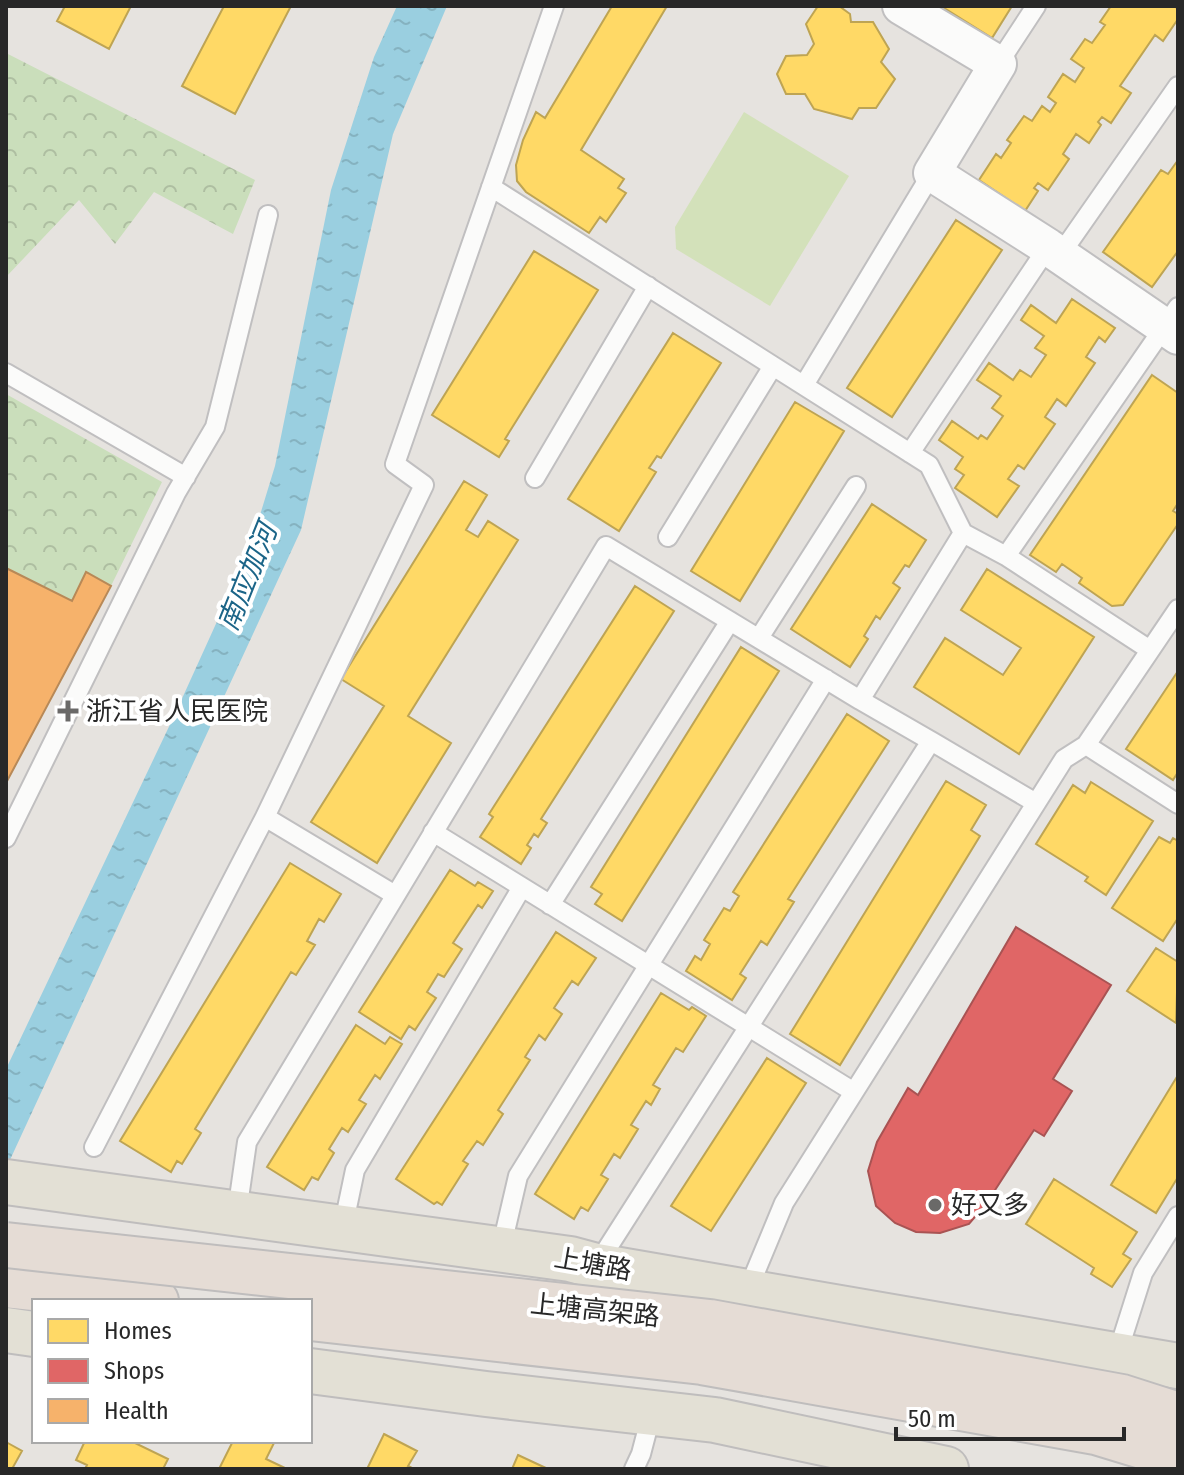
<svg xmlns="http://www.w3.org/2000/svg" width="1184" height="1475" font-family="'Fira Sans Condensed','Noto Sans SC',sans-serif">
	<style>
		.forest { fill: url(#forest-crowns) }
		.pitch { fill: #d3e1ba }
		.water { fill: url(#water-ripples) }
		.homes { fill: #ffd966; stroke: #bea453; stroke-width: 2 }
		.shops { fill: #e06666; stroke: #a95353; stroke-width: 2 }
		.health { fill: #f6b26b; stroke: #b88957; stroke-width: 2 }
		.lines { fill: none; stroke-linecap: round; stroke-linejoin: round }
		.lane-casing { stroke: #c0bfc0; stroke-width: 22 }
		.street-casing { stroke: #c0bfc0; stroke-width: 40 }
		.primary-casing { stroke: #bfbdbd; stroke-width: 48 }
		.highway-casing { stroke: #bfbdbd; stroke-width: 48 }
		.lane { stroke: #fbfbfa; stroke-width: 18 }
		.street { stroke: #fbfbfa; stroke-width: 36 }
		.primary { stroke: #e3e0d5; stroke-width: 44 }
		.highway { stroke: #e5dcd5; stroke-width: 44 }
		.highway-bridge-casing { stroke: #bfbdbd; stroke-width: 48; stroke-linecap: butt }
		.highway-bridge { stroke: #e5dcd5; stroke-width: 44 }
		.poi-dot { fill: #6a6968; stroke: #fff; stroke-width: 3 }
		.labels { text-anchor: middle; stroke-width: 8; stroke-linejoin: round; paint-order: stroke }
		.poi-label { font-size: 26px; fill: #282828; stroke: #fff; text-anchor: start }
		.street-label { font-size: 26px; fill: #282828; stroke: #fff }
		.water-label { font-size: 28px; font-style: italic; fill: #1c6588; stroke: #fff }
	</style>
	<defs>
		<pattern id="forest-crowns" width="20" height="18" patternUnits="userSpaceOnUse" patternTransform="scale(2)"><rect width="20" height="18" fill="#cadebb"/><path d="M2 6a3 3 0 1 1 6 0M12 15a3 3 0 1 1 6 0" fill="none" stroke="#aebea1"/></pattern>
		<pattern id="water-ripples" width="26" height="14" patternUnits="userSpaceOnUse" patternTransform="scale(2)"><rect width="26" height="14" fill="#9acfe0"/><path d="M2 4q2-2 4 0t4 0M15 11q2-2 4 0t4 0" fill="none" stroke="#85b2c0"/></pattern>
	</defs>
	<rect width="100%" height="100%" fill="#e6e3df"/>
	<path class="forest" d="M6,53L255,180L233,234L154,192L115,244L79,200L6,277Z
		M6,394L162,482L111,586L86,573L72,601L6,568Z"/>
	<path class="pitch" d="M744,112L849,176L770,306L676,249L675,227Z"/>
	<path class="water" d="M397,6H447L393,134L301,530L9,1162H6V1069L175,714L249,551L275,466L331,190L374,57Z"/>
	<path class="homes" d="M65,6H131L109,49L57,21Z
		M224,6H291L235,114L182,86Z
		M612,6H667L581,150L624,179L618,188L626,193L606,222L600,217L589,233L526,192L517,181L516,165L523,140L536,112L545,118Z
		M818,6H839L850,14L851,22H873L889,49L881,62L895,79L876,108H859L852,119L814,109L805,94H786L777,74L786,56L807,55L814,44L806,24Z
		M941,6H1012L992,38Z
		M1111,6H1174L1178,9V19L1163,41L1155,35L1120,86L1131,93L1111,123L1102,117L1098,122L1101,125L1089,143L1076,134L1063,154L1069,159L1048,190L1038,183L1034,188L1038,191L1025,211L979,180L996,154L1001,158L1011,143L1007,140L1024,116L1032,121L1042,106L1050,112L1056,103L1048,97L1063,74L1075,82L1084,68L1071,59L1085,39L1092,43L1105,25L1100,22Z
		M1178,160V251L1152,287L1103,252L1161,170L1168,174Z
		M956,220L1002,250L892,417L847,388Z
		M534,251L598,290L505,439L509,441L499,457L432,415Z
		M1072,299L1115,328L1105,342L1099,337L1086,357L1095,363L1066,406L1057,399L1045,417L1055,424L1024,469L1018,465L1008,479L1019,486L997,517L955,488L964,475L955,469L963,457L939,440L952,421L978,439L981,435L987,439L1003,416L992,408L1001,396L977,380L989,363L1013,380L1020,370L1031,377L1046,355L1035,348L1044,336L1021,320L1031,305L1056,323Z
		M673,333L721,363L661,458L657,456L649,468L656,472L619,531L568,499Z
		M1152,375L1178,393V503L1173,511L1178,514V524L1123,605L1112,606L1079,583L1082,578L1062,564L1056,572L1030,555Z
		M795,402L844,431L740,601L691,571Z
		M464,481L487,495L466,530L478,537L488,521L518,540L408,716L451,743L377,863L311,822L384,706L341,679Z
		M872,504L926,540L909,567L905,565L893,583L900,588L880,619L876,616L864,636L868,639L850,667L791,629Z
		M987,569L1094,637L1019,754L914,687L945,638L1003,675L1021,648L961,610Z
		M635,586L674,611L541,819L547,823L538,837L534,834L527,845L531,848L521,864L480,837L493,817L489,814Z
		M741,647L779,671L622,921L595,904L602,894L591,887Z
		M1178,671V772L1173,780L1126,749Z
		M847,714L889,741L788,899L794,902L767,945L761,941L740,974L746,978L732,1000L686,971L695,956L701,960L710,944L704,940L724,908L730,911L739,896L733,892Z
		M946,781L986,805L971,830L980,836L840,1065L790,1034Z
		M1091,782L1153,821L1106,895L1085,881L1088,877L1036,844L1073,785L1085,793Z
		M1159,837L1170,843L1173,838L1178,841V918L1163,941L1112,908Z
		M290,863L341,894L324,922L319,919L307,941L315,945L296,975L291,972L195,1129L201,1133L182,1164L177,1161L171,1172L120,1141Z
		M450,870L475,886L478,882L493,891L482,908L478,905L453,943L462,949L444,977L438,974L427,992L436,998L415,1030L409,1026L401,1039L359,1012Z
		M556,932L596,958L578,985L572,981L554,1008L562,1014L545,1040L539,1035L525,1057L530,1060L498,1110L503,1114L483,1145L477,1141L463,1161L468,1164L442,1205L437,1202L434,1204L396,1179Z
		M1156,948L1178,962L1176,1023L1127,991Z
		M661,993L689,1010L692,1007L706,1016L683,1052L676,1048L653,1085L660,1089L651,1105L646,1101L631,1125L638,1129L620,1158L614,1154L601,1175L608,1179L588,1211L581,1207L574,1219L535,1194Z
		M356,1025L385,1044L390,1037L402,1044L380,1079L375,1075L359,1100L366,1104L348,1132L342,1128L329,1149L334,1153L318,1180L312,1177L304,1190L267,1167Z
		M767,1058L806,1083L711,1231L671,1206Z
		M1178,1075V1177L1156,1213L1111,1185Z
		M1054,1179L1137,1232L1123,1254L1131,1259L1112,1287L1091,1274L1094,1268L1026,1224Z
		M384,1434L417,1451L408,1466L414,1469H367Z
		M85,1441H131L168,1459L163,1469H85L87,1465L76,1460Z
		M233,1441L274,1443L266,1459L287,1469H219Z
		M6,1442L22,1451L12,1469H6Z
		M518,1455L548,1469H512Z"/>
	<path class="shops" d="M1016,927L1111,985L1053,1079L1072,1091L1044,1136L1034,1130L986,1204L969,1224L940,1233L916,1232L895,1223L876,1206L868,1171L877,1142L908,1088L918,1095Z"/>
	<path class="health" d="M6,568L72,601L86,572L111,586L6,783Z"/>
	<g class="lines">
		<defs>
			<path id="lane" d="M998,64L1036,6
				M491,187L929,465L963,533
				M1060,255L1178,86
				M6,373L186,477
				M804,385L932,173
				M910,453L1048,247
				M535,478L648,286
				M668,537L773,366
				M1006,556L1150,650
				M1178,609L1086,745L1178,804
				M759,638L856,486
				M931,741L1036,803
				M265,817L395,895
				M433,832L854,1092
				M6,838L176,493L215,427L268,215
				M550,905L730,621
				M94,1147L265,817L424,485L395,464L554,6
				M237,1212L247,1142L606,546L860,700
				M343,1227L355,1170L522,887
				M501,1249L518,1176L826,679
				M596,1266L931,741L860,700L963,533L1006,556L1178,307
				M747,1292L784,1203L1064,759L1086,745
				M1117,1355L1143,1273L1178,1216
				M634,1469L641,1454L652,1412"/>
			<path id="street" d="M901,6L998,64L932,173L1048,247L1178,336"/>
			<path id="primary" d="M6,1182L570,1259L596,1266L1178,1366
				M6,1330L34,1334
				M310,1371L486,1394L715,1420L946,1469"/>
			<path id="highway" d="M6,1285L156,1301"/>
		</defs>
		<use href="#lane" class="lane-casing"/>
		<use href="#street" class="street-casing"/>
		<use href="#primary" class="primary-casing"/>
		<use href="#highway" class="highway-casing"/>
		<use href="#lane" class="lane"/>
		<use href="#street" class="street"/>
		<use href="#primary" class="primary"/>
		<use href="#highway" class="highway"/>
		<defs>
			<path id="highway-bridge" d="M6,1245L710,1322L1122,1397L1178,1415
				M310,1318L702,1362L1096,1432L1178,1457"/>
		</defs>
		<use href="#highway-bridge" class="highway-bridge-casing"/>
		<use href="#highway-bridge" class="highway-bridge"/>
	</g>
	<g class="poi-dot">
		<path d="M64 699h8v8h8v8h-8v8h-8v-8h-8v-8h8z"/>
		<circle cx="935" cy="1205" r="8"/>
	</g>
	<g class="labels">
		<g class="poi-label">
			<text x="86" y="720">浙江省人民医院</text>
			<text x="951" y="1214">好又多</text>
		</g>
		<g class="street-label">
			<text transform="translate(593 1264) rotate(10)" y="9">上塘路</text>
			<text transform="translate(595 1310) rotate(6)" y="9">上塘高架路</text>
		</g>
		<g class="water-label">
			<text transform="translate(247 577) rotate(-68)" y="10">南应加河</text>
		</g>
	</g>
	<rect width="1184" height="1475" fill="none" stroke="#282828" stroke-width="16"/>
	<rect x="32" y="1299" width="280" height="144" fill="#ffffff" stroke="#a9a9a9" stroke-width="2"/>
	<rect x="48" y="1319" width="40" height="24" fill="#ffd966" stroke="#a9a9a9" stroke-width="2"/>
	<text x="104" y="1339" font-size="24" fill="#282828">Homes</text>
	<rect x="48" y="1359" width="40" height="24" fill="#e06666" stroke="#a9a9a9" stroke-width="2"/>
	<text x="104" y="1379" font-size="24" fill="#282828">Shops</text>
	<rect x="48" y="1399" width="40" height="24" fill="#f6b26b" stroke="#a9a9a9" stroke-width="2"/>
	<text x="104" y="1419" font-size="24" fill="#282828">Health</text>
	<path d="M896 1427v12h228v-12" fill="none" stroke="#282828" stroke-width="4"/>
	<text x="908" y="1427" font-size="24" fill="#282828" stroke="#ffffff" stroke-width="6" paint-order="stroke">50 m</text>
</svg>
